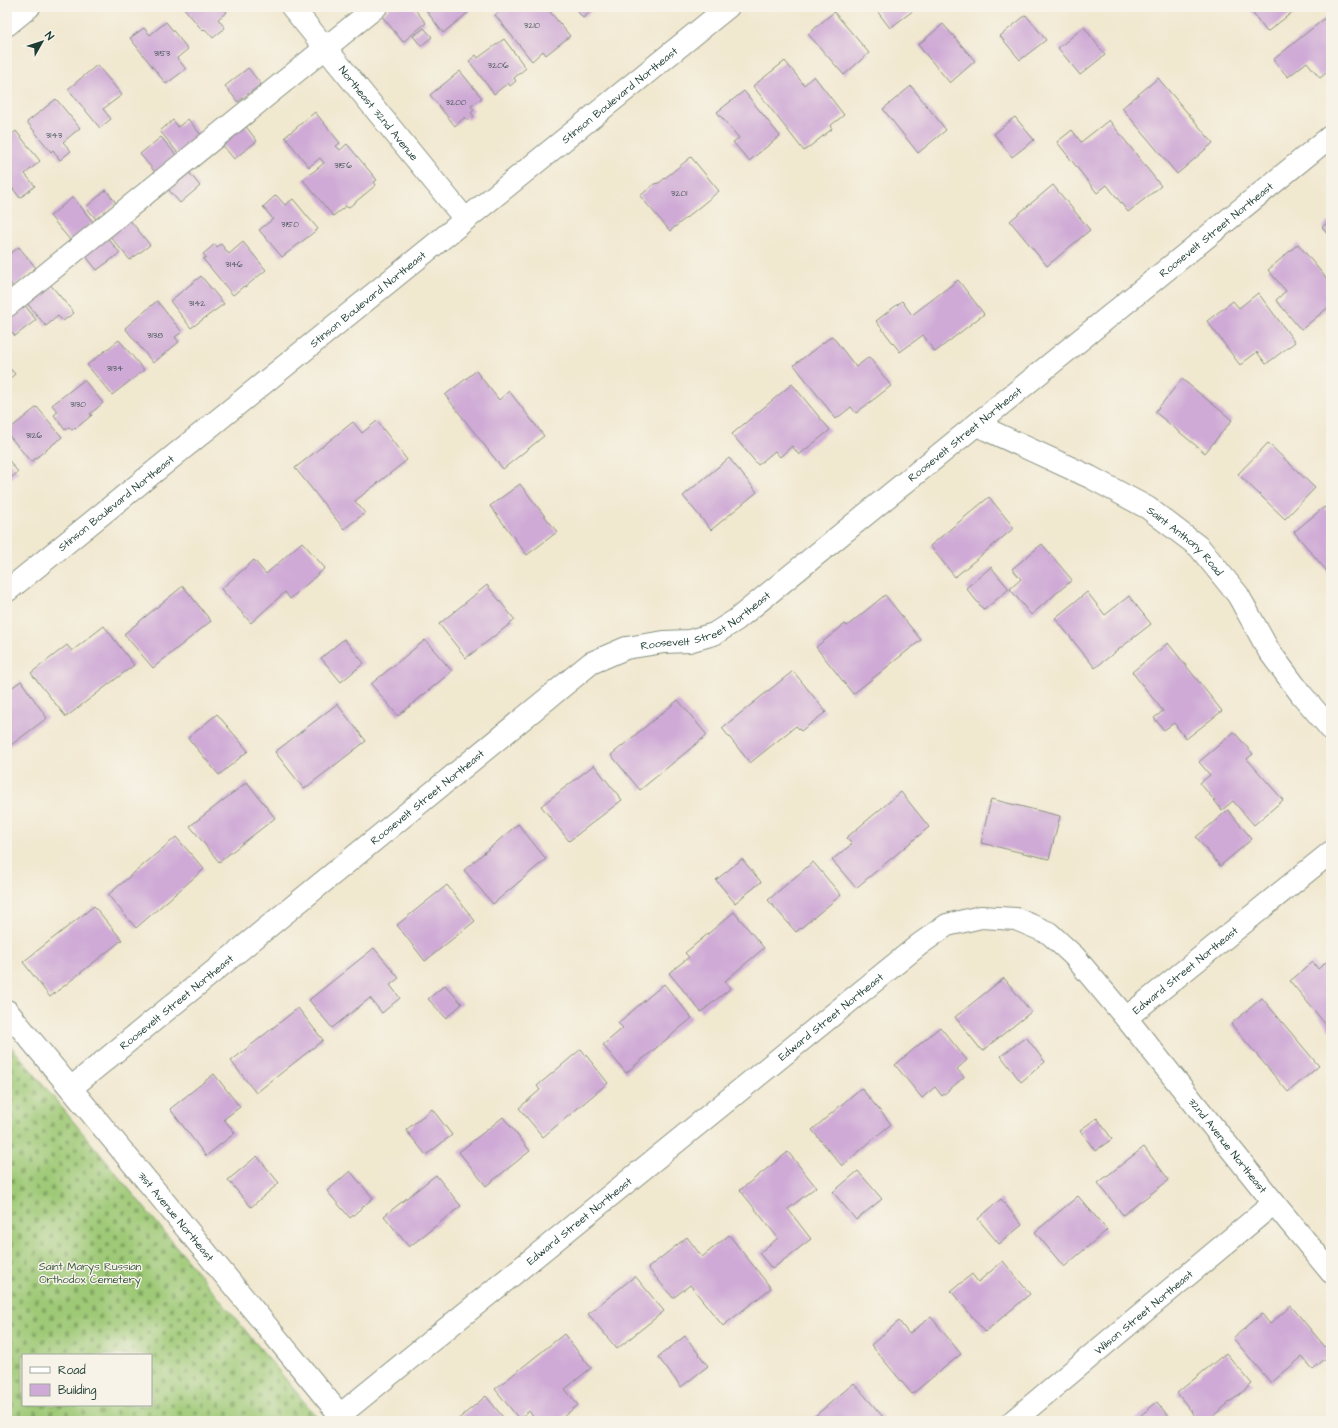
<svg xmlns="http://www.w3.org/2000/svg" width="1338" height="1428" font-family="'Architects Daughter',sans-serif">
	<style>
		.cemetery { fill: url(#cemetery-stones); stroke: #5e8355; fill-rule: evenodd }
		.building { fill: #cfaad6 }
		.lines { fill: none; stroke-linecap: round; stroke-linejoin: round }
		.minor-casing { stroke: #889282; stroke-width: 24 }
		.minor { stroke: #fff; stroke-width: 22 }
		.labels { text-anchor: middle; stroke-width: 3; stroke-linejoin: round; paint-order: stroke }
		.number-label { font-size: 9px; fill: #4b585c }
		.street-label { font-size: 11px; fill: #1f3d34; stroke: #f7f3e8 }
		.park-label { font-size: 11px; fill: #385941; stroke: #f7f3e8 }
	</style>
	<defs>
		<pattern id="cemetery-stones" width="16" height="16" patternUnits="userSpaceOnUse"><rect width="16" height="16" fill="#9ec976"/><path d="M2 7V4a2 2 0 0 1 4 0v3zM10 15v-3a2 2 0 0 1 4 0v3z" fill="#80a462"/></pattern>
	</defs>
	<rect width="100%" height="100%" fill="#f7f3e8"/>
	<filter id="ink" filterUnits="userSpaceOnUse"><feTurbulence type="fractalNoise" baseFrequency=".025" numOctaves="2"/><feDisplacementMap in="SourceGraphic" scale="8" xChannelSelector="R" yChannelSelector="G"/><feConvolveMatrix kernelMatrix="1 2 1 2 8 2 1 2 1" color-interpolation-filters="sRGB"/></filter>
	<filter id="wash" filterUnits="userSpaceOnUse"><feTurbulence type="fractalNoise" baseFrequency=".012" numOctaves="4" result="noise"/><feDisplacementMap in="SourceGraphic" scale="16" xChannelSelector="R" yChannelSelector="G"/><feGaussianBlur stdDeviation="0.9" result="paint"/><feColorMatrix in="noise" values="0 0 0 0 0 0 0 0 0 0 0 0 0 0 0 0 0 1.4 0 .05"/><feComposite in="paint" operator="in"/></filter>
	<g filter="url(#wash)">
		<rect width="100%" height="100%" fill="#f1e8d0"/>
		<path class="cemetery" d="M7,1041L320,1421H7ZM23,1355H151V1405H23Z"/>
		<g id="blocks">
			<path class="building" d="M183,7H223L227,12L218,19L225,28L213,38L205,29L203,31Z
				M391,7H413L426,23L403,42L381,15Z
				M428,7H466L470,11L443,33L425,9Z
				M505,7H546L570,36L546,55L543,51L532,61L495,15Z
				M574,7H596L583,18Z
				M874,7H918L890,28Z
				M1248,7H1299L1267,32Z
				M834,12L869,53L844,75L808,34Z
				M1026,15L1046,40L1020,60L1000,36Z
				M1325,18L1331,26V69L1320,78L1307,62L1288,77L1273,60Z
				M166,22L188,49L177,58L186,69L166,84L130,38L144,28L150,35Z
				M943,24L975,61L950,83L918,45Z
				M1084,27L1105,55L1080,75L1058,48Z
				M424,28L432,37L421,46L413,36Z
				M504,39L526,68L514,78L516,81L510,86L508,83L494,94L469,61L476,55L478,58Z
				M785,61L804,85L814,76L844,115L830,126L832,129L804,151L753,86Z
				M97,65L122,95L103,109L111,119L100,128L68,89Z
				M248,68L261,84L238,102L225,86Z
				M460,71L482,98L471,106L474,110L471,113L474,116L468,120L465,117L455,126L430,95Z
				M1158,78L1213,143L1177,174L1122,108Z
				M911,86L946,130L918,153L883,109Z
				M744,91L780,136L749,161L733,142L739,138L717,112Z
				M56,99L80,128L63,142L71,151L60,160L53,150L51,152L27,122Z
				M315,112L340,143L336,146L340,150L347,144L377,180L374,182L376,185L348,208L346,206L333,216L303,180L324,163L320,158L309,167L285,137Z
				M1015,117L1034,140L1012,157L994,134Z
				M188,119L201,135L178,153L160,131L173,120L178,127Z
				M1109,120L1161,186L1128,212L1107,185L1097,193L1057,142L1072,130L1081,142Z
				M244,124L257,141L234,159L221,143Z
				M16,131L40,161L25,174L35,186L20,198L7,181V139Z
				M161,137L176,155L155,172L140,154Z
				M691,157L719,191L670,231L640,196L654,184L659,183Z
				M188,171L200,186L180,203L167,188Z
				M1053,185L1090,230L1047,266L1010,221Z
				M106,190L116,203L96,219L86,207Z
				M276,195L285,205L293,199L318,229L282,257L259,230L273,219L263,207Z
				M73,197L93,222L71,241L50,216Z
				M129,219L150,245L130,260L109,235Z
				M1331,220V239L1322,227Z
				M106,236L120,253L97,270L84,254Z
				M243,242L266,270L245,287L244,286L233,295L203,259L206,257L203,254L215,244L217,247L221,244L229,254Z
				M1298,244L1331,284V305L1301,330L1276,300L1286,291L1268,270Z
				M19,247L36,268L13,287L7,279V256Z
				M201,276L224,304L191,328L170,301Z
				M958,280L984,314L935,352L923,335L900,352L876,321L902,301L912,315Z
				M7,283L12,289L7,293Z
				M49,283L74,313L63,321L58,316L46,326L26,302Z
				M1258,293L1295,342L1266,364L1257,352L1240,365L1207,321L1233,301L1239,308Z
				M157,301L182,332L175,337L179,342L153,363L125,328Z
				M24,304L36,320L15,336L7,326V317Z
				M832,336L856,367L869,357L891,386L856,413L851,407L836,419L794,365Z
				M119,340L144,370L112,395L87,365Z
				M7,365L15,374L7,381Z
				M476,371L499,400L509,391L544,436L503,469L445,395Z
				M1182,379L1232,420L1205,453L1155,412Z
				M84,380L103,403L90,414L92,415L75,429L74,428L72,430L69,427L65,430L54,415L58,412L52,405Z
				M792,384L830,430L799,455L792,446L780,457L775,451L758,465L732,434Z
				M37,407L62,437L31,462L7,433V431Z
				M377,421L407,460L355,501L365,513L344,529L295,468L353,422L362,433Z
				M1268,443L1315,488L1285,519L1238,474Z
				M7,458L18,472L7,481Z
				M729,458L757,492L711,530L683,496Z
				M520,484L557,532L527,555L490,506Z
				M989,497L1014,528L955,577L930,546Z
				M1324,507L1331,515V576L1294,532Z
				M302,542L325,568L290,599L285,592L251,623L221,589L254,560L266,574Z
				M1042,544L1072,580L1031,615L1010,589L1021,579L1012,569Z
				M991,567L1009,589L984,610L966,588Z
				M487,585L515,620L466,658L439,624Z
				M183,586L211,621L153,668L124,634Z
				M1087,592L1105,615L1129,596L1151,624L1095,668L1055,618Z
				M885,595L921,640L853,694L816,647L845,624L847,626Z
				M104,626L134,665L66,717L31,673L67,645L72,651Z
				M344,639L364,663L341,682L321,658Z
				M425,640L452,671L398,716L371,684Z
				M1168,643L1222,711L1186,739L1174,723L1164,730L1154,718L1163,711L1132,672Z
				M793,671L826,712L801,731L796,726L750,763L722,728Z
				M21,681L47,718L7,748V691Z
				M678,700L707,735L640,790L611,755Z
				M337,704L366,741L304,789L275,752Z
				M217,714L248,751L219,775L188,738Z
				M1234,732L1253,754L1247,759L1283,800L1254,825L1233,801L1222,810L1200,783L1210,775L1199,762Z
				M594,765L622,800L569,841L541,806Z
				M247,782L275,818L219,862L190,826Z
				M901,792L929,827L856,888L832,860L852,844L846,838Z
				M991,799L1060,816L1049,859L981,843Z
				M1228,810L1252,839L1220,866L1196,837Z
				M518,824L546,859L493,904L464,870Z
				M176,837L204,869L136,928L108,895Z
				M742,859L761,882L735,903L716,880Z
				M813,862L841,895L796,932L768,900Z
				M447,885L475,921L425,961L397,925Z
				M94,906L122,940L50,997L23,962Z
				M734,912L764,948L725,981L731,988L701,1012L669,973L689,957L685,953Z
				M374,948L399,978L390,985L400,998L382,1013L370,998L332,1028L309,1000Z
				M1331,958V1031L1290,981L1313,962L1318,969Z
				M1004,978L1031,1012L982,1051L955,1017Z
				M664,984L692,1018L626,1073L603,1045L623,1028L618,1023Z
				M445,985L462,1004L446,1018L428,999Z
				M1262,998L1319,1066L1288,1092L1231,1024Z
				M298,1008L323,1040L256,1093L231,1061Z
				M940,1027L967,1060L957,1069L964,1077L942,1096L935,1087L922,1098L895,1065Z
				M1026,1037L1045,1062L1021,1082L1001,1056Z
				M581,1049L608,1083L543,1137L519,1108L540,1090L537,1086Z
				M214,1074L240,1107L224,1119L235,1133L206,1156L170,1109Z
				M861,1088L891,1124L842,1166L812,1130Z
				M432,1109L452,1135L426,1155L406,1130Z
				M503,1117L530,1151L486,1186L459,1152Z
				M1097,1118L1112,1139L1095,1151L1080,1130Z
				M1144,1147L1169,1180L1123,1215L1098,1183Z
				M788,1152L816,1187L788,1209L811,1239L772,1269L759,1253L778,1238L740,1190Z
				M257,1156L279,1183L251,1207L228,1180Z
				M350,1171L373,1198L350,1218L327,1191Z
				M858,1171L882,1199L856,1220L833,1192Z
				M436,1175L461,1206L409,1247L384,1216Z
				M1078,1196L1107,1230L1064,1267L1035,1232Z
				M1001,1199L1022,1225L999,1244L978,1219Z
				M729,1235L771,1288L723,1326L690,1285L673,1298L648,1268L687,1237L702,1257Z
				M1003,1261L1030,1294L985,1332L951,1291L972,1274L978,1282Z
				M635,1276L664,1311L617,1349L588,1314Z
				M1291,1306L1331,1354L1313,1369L1302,1357L1271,1383L1233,1338L1262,1314L1270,1324Z
				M931,1317L961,1354L912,1394L871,1345L899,1321L909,1334Z
				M564,1334L591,1368L565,1389L578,1405L558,1421H536L529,1411L519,1419L495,1389Z
				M685,1336L708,1366L681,1387L658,1357Z
				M1226,1353L1252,1384L1207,1421H1199L1177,1393Z
				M854,1383L883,1417L878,1421H809Z
				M486,1396L506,1421H456Z
				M1157,1402L1172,1421H1134Z"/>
		</g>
	</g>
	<g filter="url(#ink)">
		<use href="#blocks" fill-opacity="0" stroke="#889282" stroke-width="1"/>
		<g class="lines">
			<defs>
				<g id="minor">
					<path id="s1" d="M292,7L465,219"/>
					<path d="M7,25L29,7"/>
					<path d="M7,306L376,7"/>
					<path id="s2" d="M977,425L1090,477L1148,508L1199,547L1238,595L1269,651L1301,694L1331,729"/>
					<path id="s3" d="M7,591L728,7"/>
					<path id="s4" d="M7,1011L345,1421"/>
					<path id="s5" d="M1126,1018L1331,852"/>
					<path id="s6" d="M71,1088L591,663L626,648L664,642L689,641L714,634L736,620L1331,136"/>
					<path id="s7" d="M340,1415L920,944L947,925L981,917L1016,919L1049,933L1074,956L1126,1018L1274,1203L1331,1272"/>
					<path id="s8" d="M1013,1421L1274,1203"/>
				</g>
			</defs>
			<use href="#minor" class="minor-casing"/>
			<use href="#minor" class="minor"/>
		</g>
	</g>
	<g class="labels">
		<g class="number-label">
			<text x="532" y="28">3210</text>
			<text x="162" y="56">3153</text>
			<text x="498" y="68">3206</text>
			<text x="456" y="105">3200</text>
			<text x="54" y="138">3143</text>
			<text x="343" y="168">3156</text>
			<text x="679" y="196">3201</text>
			<text x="290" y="227">3150</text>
			<text x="234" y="267">3146</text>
			<text x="197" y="306">3142</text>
			<text x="155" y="338">3138</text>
			<text x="115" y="371">3134</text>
			<text x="78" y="407">3130</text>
			<text x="34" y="438">3126</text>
		</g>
		<g class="street-label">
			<text dy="4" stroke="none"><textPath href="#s3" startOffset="788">Stinson Boulevard Northeast</textPath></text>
			<text dy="4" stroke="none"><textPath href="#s1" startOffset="137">Northeast 32nd Avenue</textPath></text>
			<text dy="4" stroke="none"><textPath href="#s6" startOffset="1444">Roosevelt Street Northeast</textPath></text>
			<text dy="4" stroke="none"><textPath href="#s3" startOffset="464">Stinson Boulevard Northeast</textPath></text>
			<text dy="4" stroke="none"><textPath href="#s6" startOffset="1120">Roosevelt Street Northeast</textPath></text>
			<text dy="4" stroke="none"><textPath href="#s3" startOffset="140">Stinson Boulevard Northeast</textPath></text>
			<text dy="4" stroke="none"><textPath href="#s2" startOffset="240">Saint Anthony Road</textPath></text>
			<text dy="4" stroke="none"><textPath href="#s6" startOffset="796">Roosevelt Street Northeast</textPath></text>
			<text dy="4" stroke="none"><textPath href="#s6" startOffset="460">Roosevelt Street Northeast</textPath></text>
			<text dy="4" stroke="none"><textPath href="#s5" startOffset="76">Edward Street Northeast</textPath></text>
			<text dy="4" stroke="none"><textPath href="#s6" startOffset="136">Roosevelt Street Northeast</textPath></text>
			<text dy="4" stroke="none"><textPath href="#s7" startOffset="632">Edward Street Northeast</textPath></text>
			<text dy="4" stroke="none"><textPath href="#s7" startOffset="1164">32nd Avenue Northeast</textPath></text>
			<text dy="4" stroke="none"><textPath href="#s4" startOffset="266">31st Avenue Northeast</textPath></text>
			<text dy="4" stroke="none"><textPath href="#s7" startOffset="308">Edward Street Northeast</textPath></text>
			<text dy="4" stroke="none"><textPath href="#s8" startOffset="170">Wilson Street Northeast</textPath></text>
		</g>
		<g class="park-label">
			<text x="90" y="1270">Saint Marys Russian<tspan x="90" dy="13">Orthodox Cemetery</tspan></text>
		</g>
	</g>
	<rect width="1338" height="1428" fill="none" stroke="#f7f3e8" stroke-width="24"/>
	<rect x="22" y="1354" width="130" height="52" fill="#f7f3e8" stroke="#a1aaa0"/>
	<rect x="30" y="1367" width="20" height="6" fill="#ffffff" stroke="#a1aaa0"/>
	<text x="58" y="1374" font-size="12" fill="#1f3d34">Road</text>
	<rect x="30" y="1384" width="20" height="12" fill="#cfaad6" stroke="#a1aaa0"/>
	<text x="58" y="1394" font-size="12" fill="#1f3d34">Building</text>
	<g transform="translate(42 42) rotate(51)" stroke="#f7f3e8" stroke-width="3" paint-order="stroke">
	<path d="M0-3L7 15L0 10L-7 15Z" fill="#1f3d34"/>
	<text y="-6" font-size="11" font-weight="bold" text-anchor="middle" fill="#1f3d34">N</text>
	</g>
</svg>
